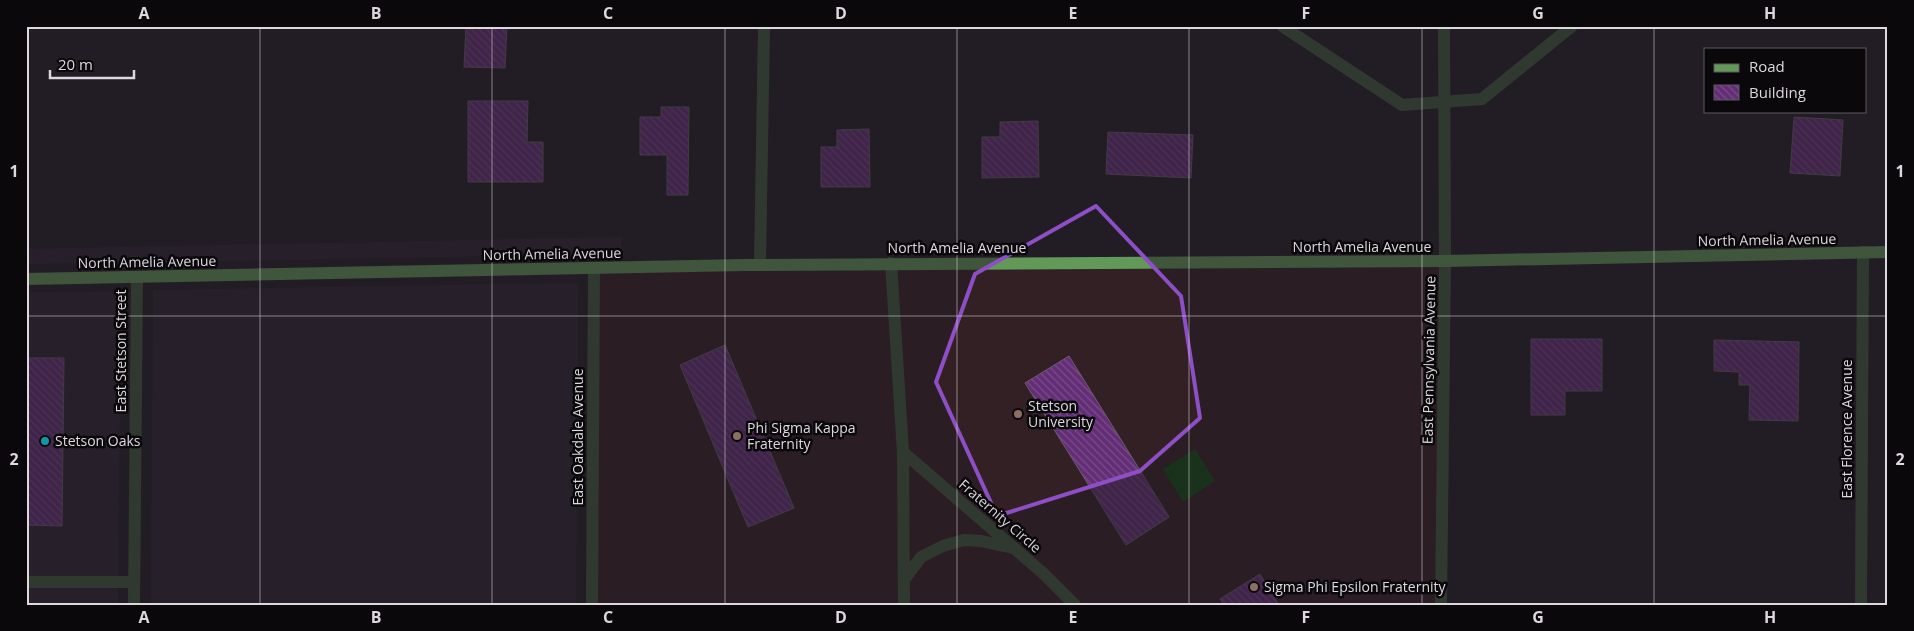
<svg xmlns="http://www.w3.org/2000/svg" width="1914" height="631" font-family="'Open Sans',sans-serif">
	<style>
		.built { fill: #2e2531 }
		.education { fill: #332024 }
		.green { fill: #114b12 }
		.building { fill: url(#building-back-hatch); stroke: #676069 }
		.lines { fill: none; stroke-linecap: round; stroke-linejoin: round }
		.minor { stroke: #425c3d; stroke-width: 12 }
		.major { stroke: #629959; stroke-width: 12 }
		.marked { fill: none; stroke: #8e4ec5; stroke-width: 4; stroke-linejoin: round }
		.grid { fill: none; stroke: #dcd8dd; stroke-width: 1; stroke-opacity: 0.55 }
		.education-dot { fill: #8d6e63; stroke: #0a080b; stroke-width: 2 }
		.culture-dot { fill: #0f9aa8; stroke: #0a080b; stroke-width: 2 }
		.labels { text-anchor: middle; stroke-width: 5; stroke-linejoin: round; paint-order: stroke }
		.street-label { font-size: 14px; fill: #dcd8dd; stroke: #0a080b }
		.poi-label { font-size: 14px; fill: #dcd8dd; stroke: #0a080b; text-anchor: start }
		.neatline { fill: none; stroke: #dcd8dd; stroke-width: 2 }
		.grid-label { font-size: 16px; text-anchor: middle; font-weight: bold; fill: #dcd8dd }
	</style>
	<defs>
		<pattern id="building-back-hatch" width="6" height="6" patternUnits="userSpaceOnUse" patternTransform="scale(1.25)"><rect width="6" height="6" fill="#642e77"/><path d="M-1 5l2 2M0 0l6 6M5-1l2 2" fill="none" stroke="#7a4c8a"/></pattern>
	</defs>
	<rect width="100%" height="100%" fill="#221d24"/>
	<path class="built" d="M621,237V254L26,264V249Z
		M578,283L576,605H151L153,290Z
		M121,291L118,605H26V293Z"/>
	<path class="education" d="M1445,261L1441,605H592L594,269Z"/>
	<path class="green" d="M1195,449L1215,481L1183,502L1163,469Z"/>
	<path class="building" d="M466,26H507L505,68L464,67Z
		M468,101H528L527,142H543V182H468Z
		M661,107H689L688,195H667V155H640V117H661Z
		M1794,117L1843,120L1840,176L1790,173Z
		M1038,121L1039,177L982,178V137H1000V122Z
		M869,129L870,187H821V147H837V130Z
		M1108,132L1193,135L1191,178L1106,174Z
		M1531,339H1602V391H1565V415H1531Z
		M1714,340L1799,342L1798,421L1749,420L1750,385H1739V372L1714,371Z
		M725,345L794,508L748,527L680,365Z
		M1069,356L1169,517L1126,545L1025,383Z
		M26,358H64L62,526L26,525Z
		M1260,574L1279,605H1224L1220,599Z"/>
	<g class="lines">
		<path class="minor" d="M1282,26L1402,105L1482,99L1572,26
			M891,263L903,452L904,605
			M760,265L764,26
			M903,452L1044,574L1075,605
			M904,580L921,557L943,546L964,540L981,541L1013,548
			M26,582H134
			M134,605L137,277
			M592,605L594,269
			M1441,605L1445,261L1444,26
			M1861,605L1863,252"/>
		<path class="major" d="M26,279L745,265L1445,261L1888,252"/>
	</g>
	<path d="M0 0H1914V631H0ZM1096,206L1181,296L1200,418L1140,471L997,516L936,382L975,274Z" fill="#221d24" fill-opacity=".55" fill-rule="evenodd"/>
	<path class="marked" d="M1096,206L1181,296L1200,418L1140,471L997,516L936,382L975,274Z"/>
	<path class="grid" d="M260,26V605M492,26V605M725,26V605M957,26V605M1189,26V605M1422,26V605M1654,26V605M26,316H1888"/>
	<g class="education-dot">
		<circle cx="1018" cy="414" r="5"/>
		<circle cx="737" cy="436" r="5"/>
		<circle cx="1254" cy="587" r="5"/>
	</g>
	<circle class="culture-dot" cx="45" cy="441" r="5"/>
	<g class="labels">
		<g class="street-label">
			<text transform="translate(1767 240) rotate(-1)" y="5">North Amelia Avenue</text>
			<text x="1362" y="252">North Amelia Avenue</text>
			<text x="957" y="253">North Amelia Avenue</text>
			<text transform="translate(552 254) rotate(-1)" y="5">North Amelia Avenue</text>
			<text transform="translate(147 262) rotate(-1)" y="5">North Amelia Avenue</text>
			<text transform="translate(121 351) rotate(-90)" y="5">East Stetson Street</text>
			<text transform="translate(1429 360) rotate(-89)" y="5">East Pennsylvania Avenue</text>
			<text transform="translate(1847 429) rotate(-90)" y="5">East Florence Avenue</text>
			<text transform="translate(578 437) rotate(-90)" y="5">East Oakdale Avenue</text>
			<text transform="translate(1000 516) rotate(41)" y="5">Fraternity Circle</text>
		</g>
		<g class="poi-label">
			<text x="1028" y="411">Stetson<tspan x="1028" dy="16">University</tspan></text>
			<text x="747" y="433">Phi Sigma Kappa<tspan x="747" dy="16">Fraternity</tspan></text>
			<text x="55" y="446">Stetson Oaks</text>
			<text x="1264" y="592">Sigma Phi Epsilon Fraternity</text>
		</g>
	</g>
	<rect width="1914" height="631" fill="none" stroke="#0a080b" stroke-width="55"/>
	<rect x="1704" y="48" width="162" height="65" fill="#0a080b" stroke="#5e5b5f"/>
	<rect x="1714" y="64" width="25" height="8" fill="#629959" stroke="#5e5b5f"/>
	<text x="1749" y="72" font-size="15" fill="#dcd8dd">Road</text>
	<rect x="1714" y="85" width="25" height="15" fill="url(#building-back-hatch)" stroke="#5e5b5f"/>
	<text x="1749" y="98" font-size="15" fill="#dcd8dd">Building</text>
	<path d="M50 70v8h84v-8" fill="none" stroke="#dcd8dd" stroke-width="2.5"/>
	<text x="58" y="70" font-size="15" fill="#dcd8dd" stroke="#0a080b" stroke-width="4" paint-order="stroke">20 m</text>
	<rect x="28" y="28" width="1858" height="576" class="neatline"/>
	<g class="grid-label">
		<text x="144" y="19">A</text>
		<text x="376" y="19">B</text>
		<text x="608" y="19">C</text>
		<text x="841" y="19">D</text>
		<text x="1073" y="19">E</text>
		<text x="1306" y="19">F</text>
		<text x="1538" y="19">G</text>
		<text x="1770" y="19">H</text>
		<text x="14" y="177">1</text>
		<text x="1900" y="177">1</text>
		<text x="14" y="465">2</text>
		<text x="1900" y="465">2</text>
		<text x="144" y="623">A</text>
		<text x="376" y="623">B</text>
		<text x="608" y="623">C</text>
		<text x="841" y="623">D</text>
		<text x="1073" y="623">E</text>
		<text x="1306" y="623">F</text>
		<text x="1538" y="623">G</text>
		<text x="1770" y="623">H</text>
	</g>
</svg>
